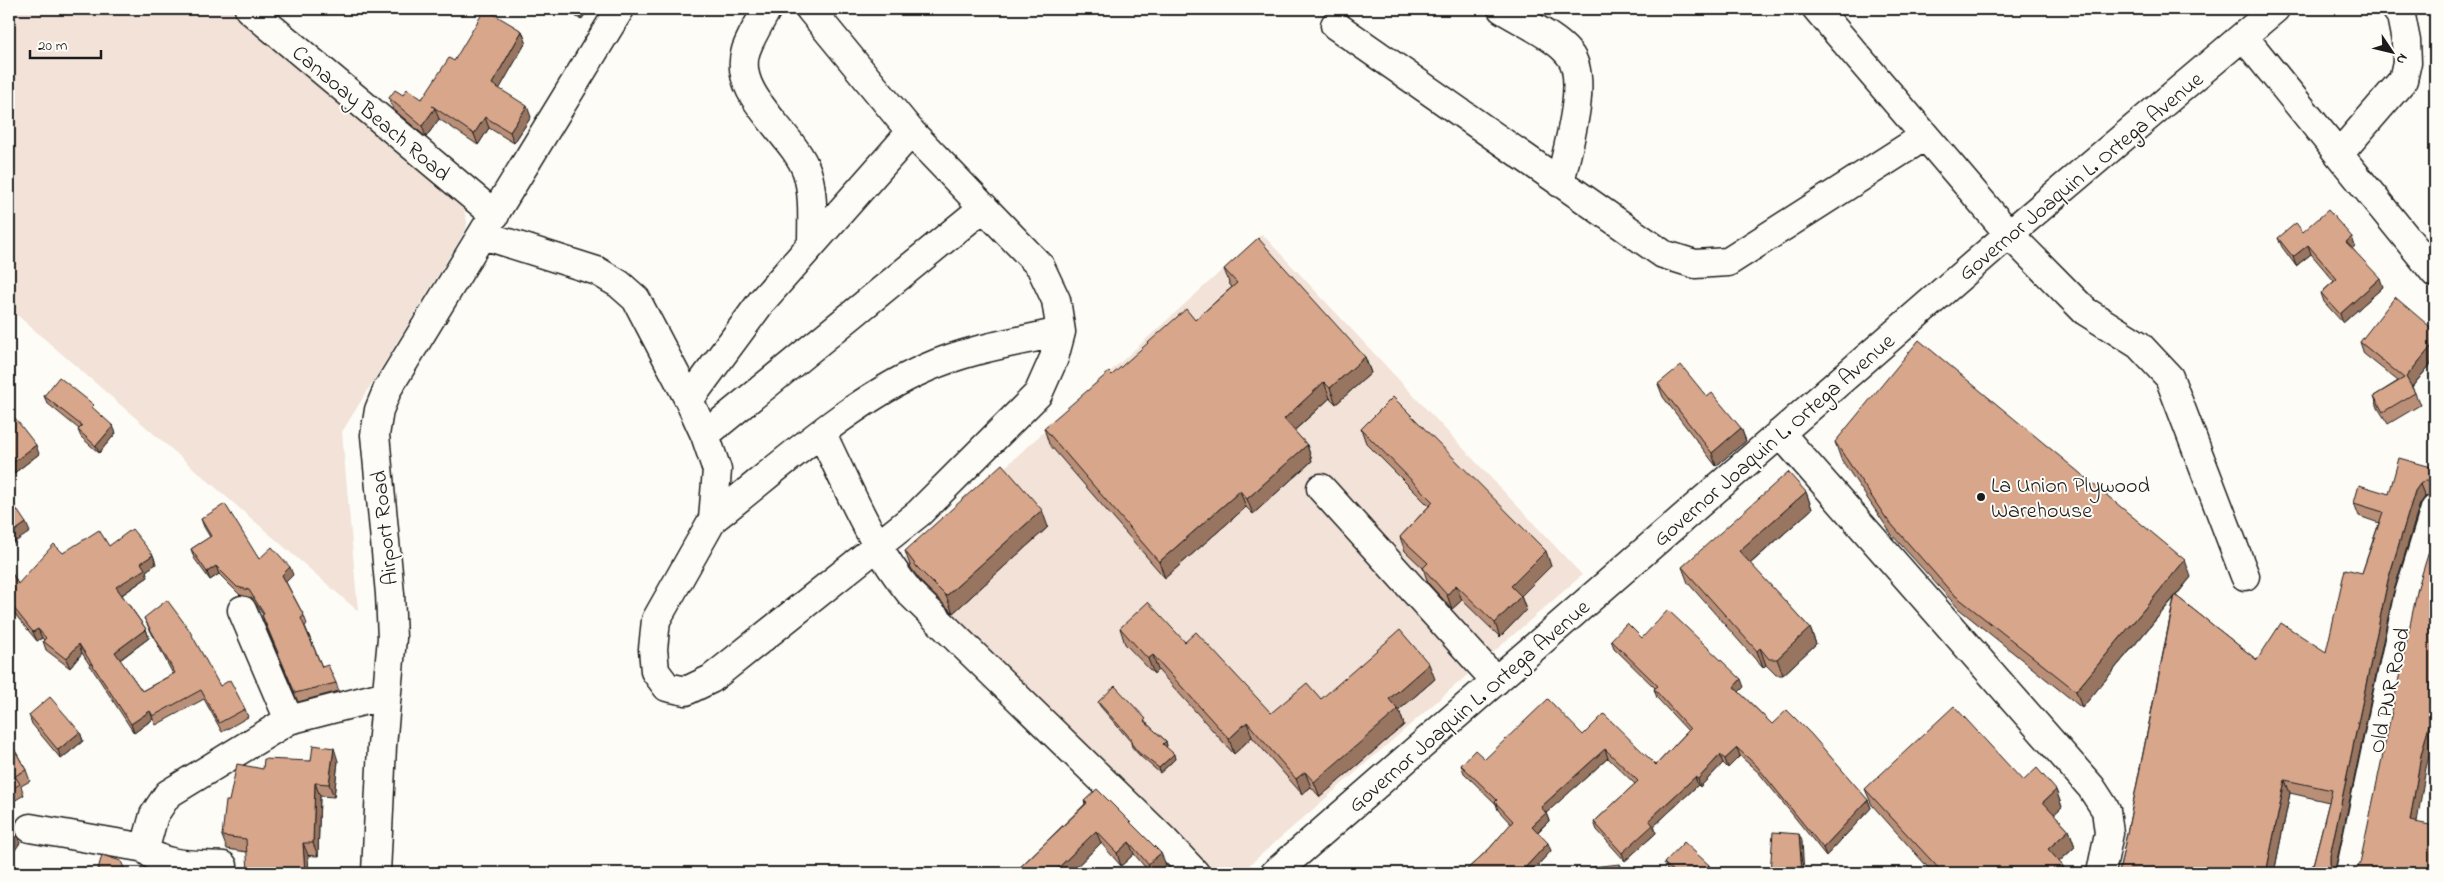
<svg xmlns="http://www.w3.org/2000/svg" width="2444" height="882" font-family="'Indie Flower',sans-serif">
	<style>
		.built { fill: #f2e2d7 }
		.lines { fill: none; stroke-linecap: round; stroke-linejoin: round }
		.minor-casing { stroke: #1c1c1c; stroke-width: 31 }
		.minor { stroke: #fdfcf7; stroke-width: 28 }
		.wall { fill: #ba8f78; stroke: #1c1c1c }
		.shaded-wall { fill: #977461; stroke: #1c1c1c }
		.building { fill: #d8a68b; stroke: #1c1c1c }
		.poi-dot { fill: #1c1c1c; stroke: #fdfcf7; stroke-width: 2 }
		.labels { text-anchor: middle; stroke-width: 4; stroke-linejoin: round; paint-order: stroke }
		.street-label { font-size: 22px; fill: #1c1c1c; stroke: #fdfcf7 }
		.poi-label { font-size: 22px; fill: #1c1c1c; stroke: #fdfcf7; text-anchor: start }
	</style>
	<rect width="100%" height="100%" fill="#fdfcf7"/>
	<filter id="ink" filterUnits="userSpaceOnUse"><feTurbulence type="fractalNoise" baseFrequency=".02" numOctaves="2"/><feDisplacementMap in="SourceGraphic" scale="10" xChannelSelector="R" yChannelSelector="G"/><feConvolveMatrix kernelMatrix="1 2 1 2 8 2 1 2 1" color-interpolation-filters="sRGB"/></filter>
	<g filter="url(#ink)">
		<path class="built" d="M9,9H231L389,143L464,210L467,222L466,229L342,432L358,611L9,308Z
			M1262,234L1582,575L1240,873H1215L896,566Z"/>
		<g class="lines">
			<defs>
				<path id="minor" d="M249,9L495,215
					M767,9C760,22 751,36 746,50C731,95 793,132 807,172C814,194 812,220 812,244
					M810,9L911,132
					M1502,9C1521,21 1556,37 1569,54C1590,79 1566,152 1560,183
					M1817,9L2009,234L2085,311L2139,345L2169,377L2245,576
					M1335,25L1663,254L1695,264L1728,262L1925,136
					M2243,36L2435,273
					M2339,154L2403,80L2407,62L2406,41L2401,16L2396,9
					M483,235L597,271L619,284L636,299L689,400L705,435L717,470L713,519L656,620L653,649L655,671L667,687L686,691L711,679L919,513L1038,394L1054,358L1061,332L1056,300L1040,266L911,132L762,301L689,400
					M1780,433L2091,787L2106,810L2109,833L2101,873
					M822,434C849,489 872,547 911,594L1164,840L1195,873
					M705,435L984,207
					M1321,488L1496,681
					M713,519C777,469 852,400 926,368C968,349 1016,342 1061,332
					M242,610L289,720
					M30,828L145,848C161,868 200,864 223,866
					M145,848L154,815L168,794L289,720L386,695
					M376,873L382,746L392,638L390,594L375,435L379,410L388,388L620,9
					M1275,873L2009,234L2275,9
					M2350,873L2408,597L2435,509"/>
			</defs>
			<use href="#minor" class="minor-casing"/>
			<use href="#minor" class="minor"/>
		</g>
		<path class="wall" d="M565,9H589L581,20Z
			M522,31L526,42L499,89L531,117L514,143L489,128L478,145L439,119L426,137L393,109L389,98L403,95L422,99L454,61Z
			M2303,232L2355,246L2352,248L2383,287L2343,323L2324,302L2321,293L2334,281L2311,254L2296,266L2282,247L2278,238Z
			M1224,269L1365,357L1371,373L1336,404L1330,398L1294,431L1307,445L1312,461L1253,514L1246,507L1165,578L1049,444L1044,428L1112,375L1195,320L1232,287L1230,285Z
			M2435,331V359L2412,387L2415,393L2420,405L2388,424L2378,408L2374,396L2398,381L2364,354L2360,342Z
			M1658,384L1707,397L1741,428L1746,441L1716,466L1663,397Z
			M44,396L96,411L116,433L99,453L81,437L78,430L79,429L47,403Z
			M9,415L39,454L13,474L9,469Z
			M1361,429L1551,566L1521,596L1526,610L1500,637L1462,600L1452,609L1428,583L1423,568L1405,551L1400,537L1429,506L1366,443Z
			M1835,442L2191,577L2176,596L2257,660L2326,652L2362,573L2379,523L2359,516L2354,503L2389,494L2435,468V494H2431L2425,497L2420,504L2393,594L2335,870L2311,873L2329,802L2290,793L2274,873H2119L2174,598L2082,708L1959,609L1892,535L1841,459Z
			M1806,492L1812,509L1750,564L1810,628L1816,644L1783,675H1776L1766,665L1763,668L1688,583L1682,567Z
			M201,519L259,559L293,575L286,582L304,616L307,624L305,626L322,667L336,683L339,691L298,702L265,624L262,615H263L252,598L240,595L219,574L210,580L194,558L191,549L210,537L204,527Z
			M1048,527L953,613L923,584L911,568L905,551Z
			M109,546L153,555L156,564L146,571L148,577L122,595L146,629L149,638L120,660L142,691L173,674L148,626L144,618L245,709L248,717L222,732L204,699L156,725L153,719L134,733L82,653L70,668L46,650L43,641L44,640L42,638L37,641L9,607V568L18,584L63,553Z
			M1120,628L1185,642L1271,713L1321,699L1435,679L1399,710L1404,725L1320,797L1311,787L1302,794L1252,737L1234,754L1158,670L1154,674L1125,644Z
			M1642,638L1744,687L1739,692L1772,724L1868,800L1871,808L1826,856L1759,773L1740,756L1728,768L1723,763L1700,787L1698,785L1654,826L1656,833L1625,861L1597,830L1594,822L1635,784L1608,758L1546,813L1549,821L1538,832L1551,851L1530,873H1463L1490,848L1511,824L1498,810L1496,804L1464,773L1461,765L1583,735L1656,765L1688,731L1657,698L1654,689L1655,688L1614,648L1611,640Z
			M1098,702L1148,723L1147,724L1166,741L1167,746L1166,747L1175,759L1160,773L1140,756L1132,747L1131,743V742L1100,706Z
			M29,715L80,732L83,741L61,759L32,724Z
			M9,740L26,770L30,781L21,786L24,795L9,804Z
			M311,761H338L334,797L320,796L318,856L247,852L227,849L222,836L229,801L263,769Z
			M2023,781L2056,790L2062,807L2054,814L2069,830L2075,847L2059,862L2063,866L2066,873H1933L1872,805L1865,789Z
			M1084,801L1166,865L1156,873H1150L1134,854L1121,866L1101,843L1070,873H1010L1016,871L1085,804Z
			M1664,863L1709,865L1712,873H1669L1668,872Z"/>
		<path class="shaded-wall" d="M579,9H589L581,20L577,11Z
			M1138,9H1146L1140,14Z
			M522,31L526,42L496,95L492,84Z
			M527,106L531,117L514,143L510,132Z
			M435,108L439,119L426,137L422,126Z
			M485,117L489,128L478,145L474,134Z
			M2352,237L2355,246L2350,251L2346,242Z
			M2308,245L2311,254L2296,266L2293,257Z
			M2380,278L2383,287L2343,323L2340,314Z
			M2435,342V359L2410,389L2406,377Z
			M1365,357L1371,373L1336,404L1330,388Z
			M1324,382L1330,398L1289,435L1284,419Z
			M113,426L116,433L99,453L96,446Z
			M1741,428L1746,441L1716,466L1712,453Z
			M36,445L39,454L13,474L10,465Z
			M1307,445L1312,461L1253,514L1247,499Z
			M2420,484L2425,497L2420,504L2393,594L2335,870V873L2330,864V856L2388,580L2415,491Z
			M1240,491L1246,507L1165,578L1159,562Z
			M1806,492L1812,509L1745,568L1739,551Z
			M1042,510L1048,527L953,613L946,596Z
			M26,523L30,532L9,546V535Z
			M1546,551L1551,566L1516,601L1511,586Z
			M153,555L156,564L146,571L148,577L120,596L116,587L141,563Z
			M2185,560L2191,577L2082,708L2076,691Z
			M216,566L219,574L210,580L207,572Z
			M290,567L293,575L285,583L282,575Z
			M1456,585L1462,600L1452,609L1447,595Z
			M1521,596L1526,610L1500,637L1495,623Z
			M1810,628L1816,644L1783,675L1777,659Z
			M38,629L42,638L37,641L33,632Z
			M146,629L149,638L118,661L115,652Z
			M79,644L82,653L70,668L66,659Z
			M1760,648L1766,665L1763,668L1757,651Z
			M1153,655L1158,670L1154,674L1148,659Z
			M1429,664L1435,679L1399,710L1404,725L1320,797L1314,782L1389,699Z
			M1741,679L1744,687L1736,695L1734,687Z
			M2435,702V734L2426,768L2415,834L2410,821L2421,755Z
			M150,711L153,719L134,733L131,724Z
			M1247,722L1252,737L1234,754L1229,739Z
			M80,732L83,741L61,759L58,750Z
			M1166,741L1167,746L1165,748L1163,744Z
			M334,748L338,761L334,797L329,784Z
			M1737,748L1740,756L1728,768L1725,759Z
			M1605,749L1608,758L1544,815L1541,807Z
			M1174,754L1175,759L1160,773L1159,768Z
			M1720,755L1723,763L1700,787L1698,779Z
			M1305,772L1311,787L1302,794L1296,779Z
			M1695,777L1698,785L1654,826L1656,833L1625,861L1622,853L1649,820Z
			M2285,780L2290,793L2274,873H2266Z
			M315,783L320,796L318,856L313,843Z
			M2056,790L2062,807L2049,819L2043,802Z
			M1868,800L1871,808L1826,856L1823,848Z
			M1546,813L1549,821L1535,834L1532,826Z
			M2069,830L2075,847L2054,866L2048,849Z
			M1096,831L1101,843L1070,873H1053Z
			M16,832L20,843L9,859V842Z
			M1799,834L1802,841L1804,873H1802Z
			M1129,842L1134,854L1121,866L1117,853Z
			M303,843L308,855L309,873H305Z
			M1548,843L1551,851L1530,873H1520Z
			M1161,853L1166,865L1156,873H1151L1148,864Z
			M1620,864L1624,873H1621Z
			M1709,865L1712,873H1702Z
			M2063,866L2066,873H2055Z"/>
		<path class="building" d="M485,9L522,31L492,84L527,106L510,132L485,117L474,134L432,106L435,108L422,126L389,98L395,90L403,95L407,89L422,99L449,58L454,61Z
			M2328,210L2352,237L2346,242L2380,278L2340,314L2321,293L2337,279L2308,245L2293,257L2278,238L2296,223L2303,232Z
			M1258,238L1365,357L1330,388L1324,382L1284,419L1307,445L1247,499L1240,491L1159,562L1044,428L1109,372L1112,375L1186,309L1195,320L1237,283L1224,269Z
			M2395,297L2435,331V342L2406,377L2415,393L2383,412L2374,396L2404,378L2360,342Z
			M1919,340L2185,560L2076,691L1952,593L1886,518L1835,442Z
			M1681,365L1707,397L1712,393L1741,428L1712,453L1658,384Z
			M59,377L94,405L92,407L113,426L96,446L78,430L82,426L44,396Z
			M1393,397L1546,551L1511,586L1521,596L1495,623L1456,585L1447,595L1423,568L1428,563L1400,537L1433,502L1361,429Z
			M11,413L36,445L10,465L9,463V415Z
			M2399,458L2435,468V481L2426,480L2420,484L2415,491L2388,580L2330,856V864L2334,871L2339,873H2311L2332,790L2285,780L2266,873H2119L2175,595L2257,660L2281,623L2326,652L2345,569L2362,573L2383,512L2354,503L2359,485L2389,494Z
			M1002,464L1042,510L946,596L917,567L905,551Z
			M1788,472L1806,492L1739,551L1810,628L1777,659H1769L1760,648L1757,651L1682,567Z
			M9,498L26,523L9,535Z
			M225,504L259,559L272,547L290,567L282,575L304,616L301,618L322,667L328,665L336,683L295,693L262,615L264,614L249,590L237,587L216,566L207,572L191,549L211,536L201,519Z
			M132,529L153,555L141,563L145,569L116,587L146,629L115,652L142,691L175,673L144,618L167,600L188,628L220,686L230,680L245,709L219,723L201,690L153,716L150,711L131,724L79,644L66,659L43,641L46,638L38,629L33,632L9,602V568L18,584L54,544L63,553L99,530L109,546Z
			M2435,532V702L2421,755L2410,821L2435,826V873H2351L2356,870L2360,863L2418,587Z
			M1148,602L1185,642L1196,632L1271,713L1307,683L1321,699L1400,630L1429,664L1389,699L1398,710L1314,782L1305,772L1296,779L1247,722L1229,739L1153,655L1148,659L1120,628Z
			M1668,610L1741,679L1734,687L1772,724L1787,710L1811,734L1868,800L1823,848L1756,765L1737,748L1725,759L1720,755L1698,779L1695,777L1649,820L1653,825L1622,853L1594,822L1638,781L1605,749L1541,807L1546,813L1532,826L1548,843L1520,873H1463L1490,848L1513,821L1495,802L1497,800L1461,765L1475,750L1485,759L1548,699L1583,735L1604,714L1656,765L1690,729L1654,689L1658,686L1611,640L1627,623L1642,638Z
			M1115,686L1146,719L1144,721L1166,741L1163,744L1174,754L1159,768L1138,752L1131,743L1133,741L1098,702Z
			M50,697L80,732L58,750L29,715Z
			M1954,706L2023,781L2037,768L2056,790L2043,802L2069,830L2048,849L2063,866L2055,873H1943L1865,789Z
			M9,740L26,770L15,776L20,784L9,791Z
			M313,745L334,748L329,784L315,783L313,843H303L305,873H248L246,839L222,836L226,801H229L237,764L263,769L264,759L311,761Z
			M1097,789L1161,853L1148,864L1129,842L1117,853L1096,831L1053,873H1010L1014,869L1016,871L1087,803L1084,801Z
			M9,827L16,832L9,842Z
			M1773,832L1799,834L1802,873H1770Z
			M1684,842L1709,865L1702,873H1675L1664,863Z
			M102,855L121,861L126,873H97Z
			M1620,864L1621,873H1591V867Z"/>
	</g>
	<circle class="poi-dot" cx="1981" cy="497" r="5"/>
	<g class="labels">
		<g class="street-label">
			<text transform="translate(372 112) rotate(40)" y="8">Canaoay Beach Road</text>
			<text transform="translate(2080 175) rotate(-40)" y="8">Governor Joaquin L. Ortega Avenue</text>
			<text transform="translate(1773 439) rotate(-41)" y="8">Governor Joaquin L. Ortega Avenue</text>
			<text transform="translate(383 528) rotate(-96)" y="8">Airport Road</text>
			<text transform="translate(2388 690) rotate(-78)" y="8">Old PNR Road</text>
			<text transform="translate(1468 705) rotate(-41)" y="8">Governor Joaquin L. Ortega Avenue</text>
		</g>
		<g class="poi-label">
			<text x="1991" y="492">La Union Plywood<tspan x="1991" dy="25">Warehouse</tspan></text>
		</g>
	</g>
	<rect width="2444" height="882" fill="none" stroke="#fdfcf7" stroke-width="30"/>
	<rect x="15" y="15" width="2414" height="852" fill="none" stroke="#1c1c1c" stroke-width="2" filter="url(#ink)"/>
	<g transform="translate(2392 52) rotate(125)" stroke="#fdfcf7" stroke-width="4" paint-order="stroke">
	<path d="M0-4L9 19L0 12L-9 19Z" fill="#1c1c1c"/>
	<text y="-8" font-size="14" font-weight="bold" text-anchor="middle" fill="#1c1c1c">N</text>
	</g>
	<path d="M30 50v8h71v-8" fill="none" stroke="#1c1c1c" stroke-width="2.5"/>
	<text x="38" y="50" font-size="15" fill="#1c1c1c" stroke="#fdfcf7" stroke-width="4" paint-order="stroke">20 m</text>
</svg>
